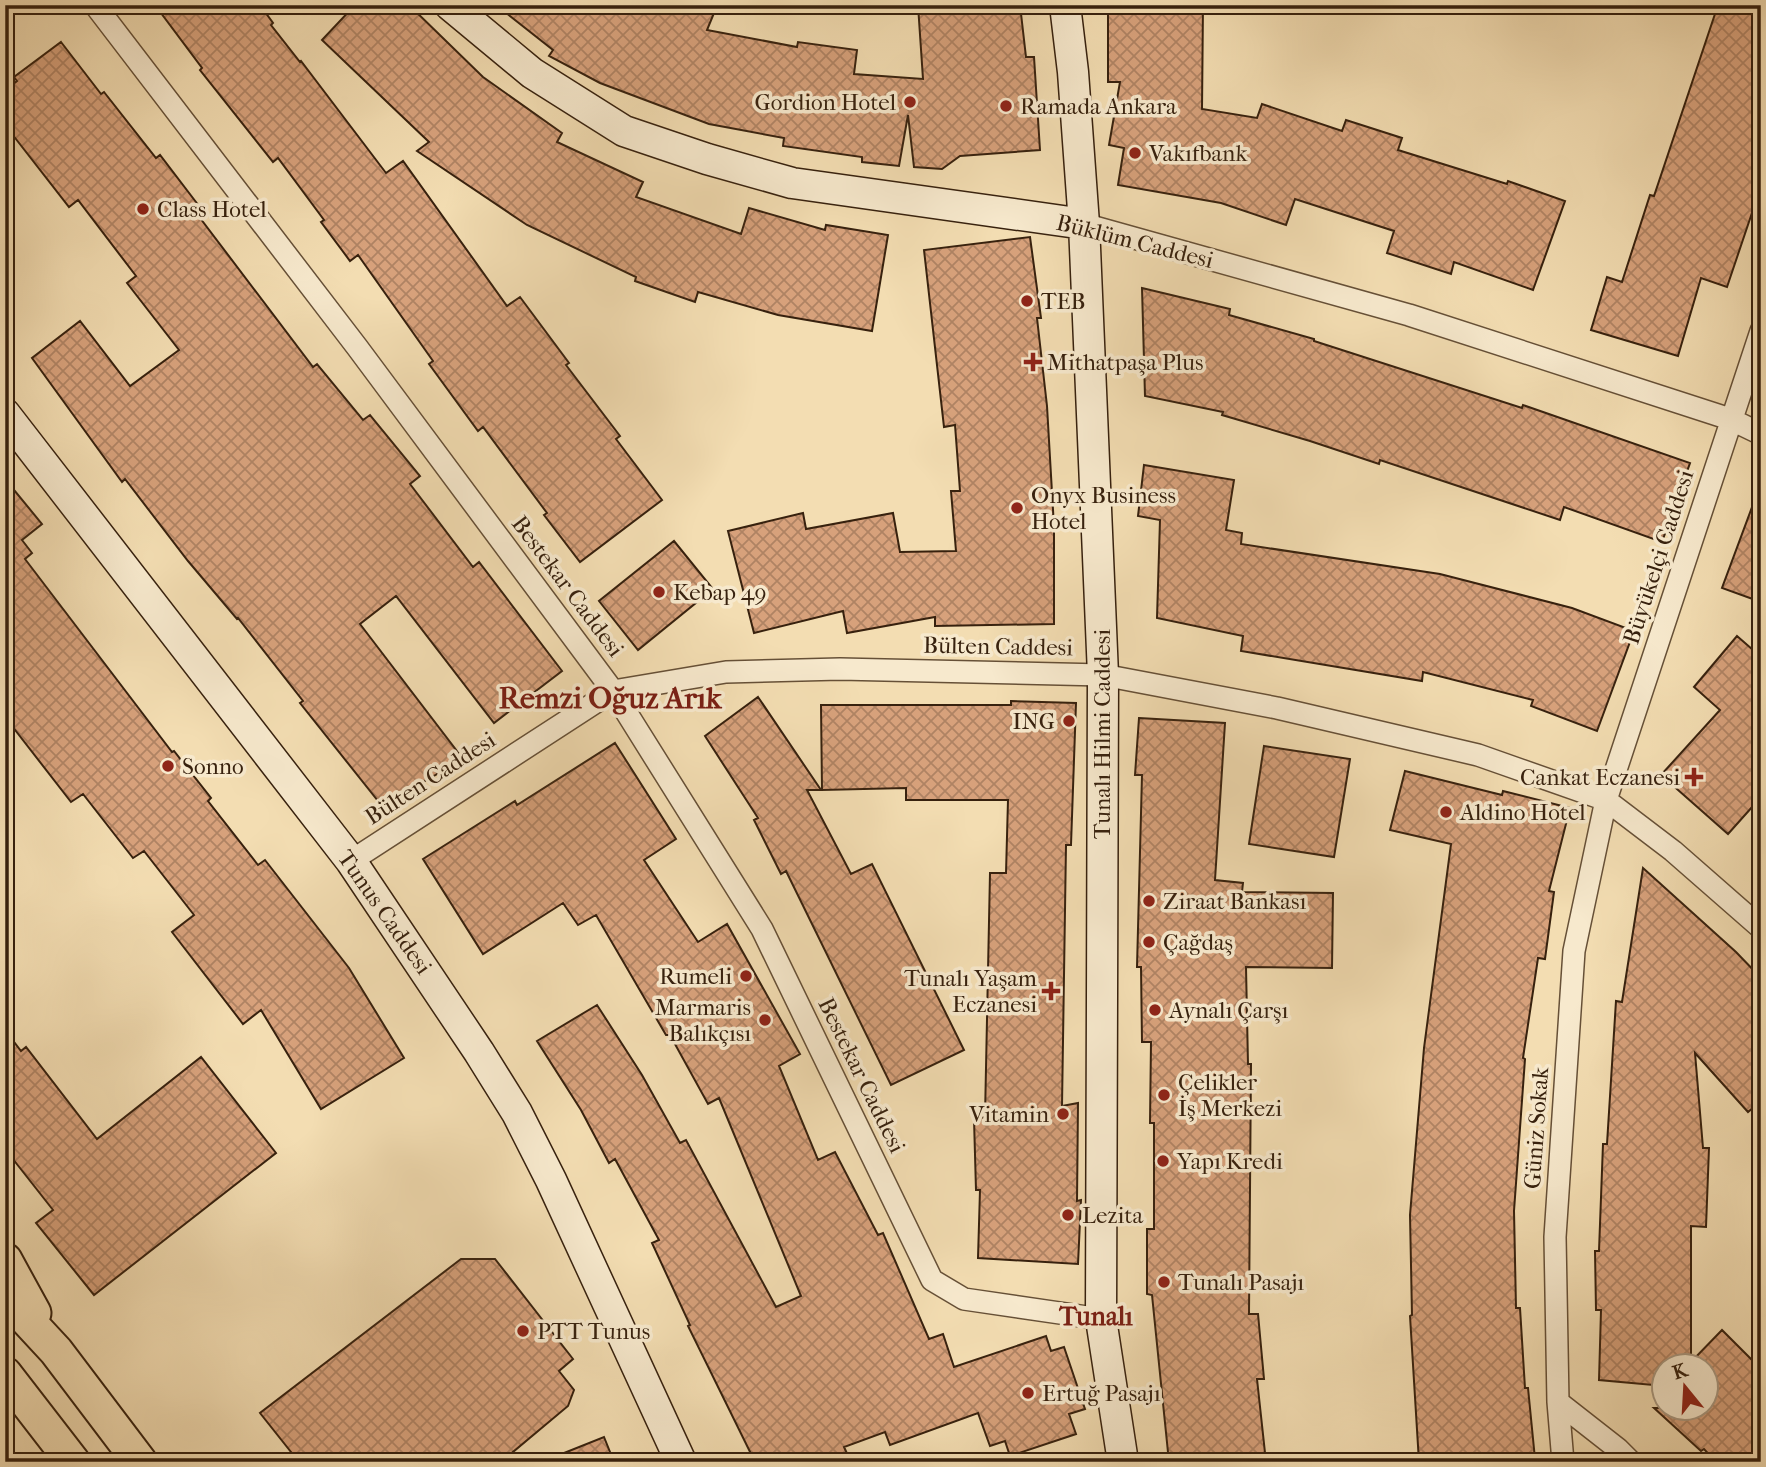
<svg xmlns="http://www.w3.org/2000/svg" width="1766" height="1467" font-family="'IM FELL French Canon',serif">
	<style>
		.building { fill: url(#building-cross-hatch); stroke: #37210e; stroke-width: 2 }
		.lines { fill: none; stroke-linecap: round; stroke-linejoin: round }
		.street-casing { stroke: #665037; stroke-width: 24 }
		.secondary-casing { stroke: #37210e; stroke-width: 33 }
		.primary-casing { stroke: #37210e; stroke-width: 37 }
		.street { stroke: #f7e9cd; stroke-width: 21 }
		.secondary { stroke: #f7e9cd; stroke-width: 30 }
		.primary { stroke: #f3ddb2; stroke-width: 33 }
		.poi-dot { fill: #8f2418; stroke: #f7e9cd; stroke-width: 2.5 }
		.labels { text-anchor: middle; stroke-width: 7; stroke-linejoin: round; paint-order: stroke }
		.poi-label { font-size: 23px; fill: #37210e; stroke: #f7e9cd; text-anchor: start }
		.street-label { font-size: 23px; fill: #37210e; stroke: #f7e9cd }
		.quarter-label { font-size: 26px; font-weight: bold; fill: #7a1f14; stroke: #f7e9cd }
		.district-label { font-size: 30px; font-weight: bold; fill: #7a1f14; stroke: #f7e9cd }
	</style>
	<defs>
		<pattern id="building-cross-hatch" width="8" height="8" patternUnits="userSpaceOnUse" patternTransform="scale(1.75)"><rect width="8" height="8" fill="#d7a17b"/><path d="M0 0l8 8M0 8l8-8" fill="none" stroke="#af8363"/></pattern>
	</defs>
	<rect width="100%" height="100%" fill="#f3ddb2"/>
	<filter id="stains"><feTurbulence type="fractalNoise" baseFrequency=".00286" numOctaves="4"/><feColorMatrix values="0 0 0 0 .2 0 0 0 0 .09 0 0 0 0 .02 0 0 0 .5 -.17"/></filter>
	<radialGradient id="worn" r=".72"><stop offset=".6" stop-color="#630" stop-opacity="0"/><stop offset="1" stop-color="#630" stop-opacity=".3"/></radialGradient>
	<path class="building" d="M155,5H260L273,23L271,25L300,62L301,61L386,173L403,161L507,306L520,297L569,363L566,365L620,436L616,439L662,500L580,562L544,515L547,513L483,427L478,431L429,364L433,361L358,255L350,261L321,222L324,220L278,158L273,162L200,70L202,68Z
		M355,5H409L483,77L562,133L557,142L643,182L636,197L741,234L749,208L825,230L826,225L888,235L872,331L778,315L698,292L695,302L635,281L636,277L527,225L417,151L429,142L322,40Z
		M496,5H694L714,13L707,30L797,47L798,42L857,50L854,74L923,79L918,5H1020L1026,57H1034L1040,150L960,156L942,169L914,167L908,115L899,166L862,162V157L783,146L784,138L709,124L600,83L549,56L553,50Z
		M1108,5H1203L1202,109L1257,118L1262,104L1342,131L1346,120L1402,138L1398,150L1507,184L1508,181L1565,201L1533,290L1454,262L1451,274L1387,253L1394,231L1295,199L1286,225L1221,203L1118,185L1124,148L1109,145L1120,82H1108Z
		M1718,5H1761V196L1757,208L1754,207L1727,287L1701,278L1678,356L1591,330L1607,277L1622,282L1650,195L1654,196Z
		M61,42L101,94L104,92L156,158L160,155L199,206L194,210L313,367L317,364L363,420L370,415L420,476L410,484L473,567L479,562L562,671L494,723L396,596L360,624L463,759L382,806L300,703L303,701L238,618L237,619L188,561L125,479L122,482L32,358L80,321L130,386L179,350L127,283L136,276L78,200L69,207L5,125V90L17,81L14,77Z
		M1030,237L1041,318H1037L1047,406L1054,527V624L935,626V617L847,633L843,611L754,633L728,531L803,513L806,529L893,513L900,552L956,551L951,491H960L955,425L944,427L924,250Z
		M1142,288L1230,309L1229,315L1314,339V341L1522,408L1523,405L1690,463L1662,542L1564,507L1560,520L1380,460L1379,464L1310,441L1222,415L1223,412L1145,396Z
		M1144,465L1234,480L1226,530L1242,533L1241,544L1440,574L1572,608L1634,631L1597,731L1531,706L1533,700L1423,672L1422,681L1241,651L1243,636L1157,618L1160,520L1138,516Z
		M5,479L42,524L22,540L32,553L25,559L172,752L174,751L211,798L208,801L258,865L265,860L349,968L404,1058L321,1109L261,1010L243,1024L172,932L194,915L144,851L133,858L83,794L71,802L5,717Z
		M1758,491H1761V602L1722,588Z
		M674,541L713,589L638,650L599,601Z
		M1737,636L1761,657V797L1728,834L1661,775L1720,710L1694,687Z
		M758,697L821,790H807L851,874L872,864L964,1050L891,1085L786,871L781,874L754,820L758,818L705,736Z
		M1011,701L1076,703L1071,845H1066L1062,1106L1078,1103L1077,1201L1081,1200L1078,1264L978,1258L980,1190H976L974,1119L985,1117L990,873H1006L1008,800H906V788L822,790L821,705H1011Z
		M1139,718L1225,723L1215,880L1243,883L1242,892L1333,893L1332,968L1246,967L1248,1064H1251L1249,1314H1258L1264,1379H1257L1266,1462H1169L1152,1295L1147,1294V1229H1154V1123H1150L1151,1042H1142L1141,967H1137L1142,775H1135Z
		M615,743L676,839L644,860L698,942L727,924L800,1054L779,1066L818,1160L835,1152L878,1235L883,1233L929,1339L943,1334L954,1367L1046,1336L1051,1351L1064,1347L1085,1409L1069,1414L1076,1434L1010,1456L1005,1441L990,1446L978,1413L890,1445L885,1432L844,1447L851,1462H755L688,1326L690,1325L652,1243L659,1240L615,1159L609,1163L581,1110L537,1041L597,1005L642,1075L680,1143L686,1140L776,1307L801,1296L719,1098L708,1104L670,1035H666L596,915L578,925L563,903L483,954L423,859L515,801L517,805Z
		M1264,746L1350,759L1334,857L1249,844Z
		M1405,771L1502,795L1503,791L1570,808L1549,891L1554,892L1545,959L1538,958L1523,1058L1525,1059L1514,1211L1516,1308H1520L1525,1388H1528L1535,1459L1499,1462H1419L1410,1316L1412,1315L1410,1215L1424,1048L1451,844L1390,830Z
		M1643,868L1736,952L1761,978V1101L1748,1112L1695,1053L1703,1148H1709L1706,1227L1691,1226V1362L1722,1330L1761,1369V1462H1716L1704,1449L1701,1451L1654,1408H1706V1366H1664V1386L1599,1380L1601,1310H1596L1595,1251H1599L1603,1144H1607L1616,1001L1622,1002Z
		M5,1030L21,1051L26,1047L97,1139L201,1057L276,1153L94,1295L36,1223L53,1210L5,1149Z
		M461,1259H495L573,1359L559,1371L574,1390L568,1406L501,1462H377L374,1458L332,1457L327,1462H299L260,1413Z
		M604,1437L614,1462H544V1461Z"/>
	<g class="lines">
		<defs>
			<path id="street" d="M95,5L357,347L613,691L762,929L932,1280L964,1299L1101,1319
				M1084,224L1409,315L1730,419L1761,434
				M351,861L613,691L726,672L840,669L1103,675L1277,708L1478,755L1606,800L1673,851L1761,928
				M1558,1402L1618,1449L1631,1462
				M1563,1462L1558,1402L1555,1237L1574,951L1606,800L1761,331"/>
			<path id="secondary" d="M450,5L532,73L624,131L707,159L792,183L1084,224
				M1065,5L1073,72L1084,224L1103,675L1101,1319L1123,1462
				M5,414L351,861L479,1052L517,1113L551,1180L681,1462"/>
			<path id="primary" d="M5,1260L34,1313
				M5,1296L56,1351L140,1462
				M5,1374L73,1462"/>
		</defs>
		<use href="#street" class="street-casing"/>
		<use href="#secondary" class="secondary-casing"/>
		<use href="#primary" class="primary-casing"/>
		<use href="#street" class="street"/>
		<use href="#secondary" class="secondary"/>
		<use href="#primary" class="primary"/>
	</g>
	<g class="poi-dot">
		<circle cx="910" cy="102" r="7"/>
		<circle cx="1006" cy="106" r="7"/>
		<circle cx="1135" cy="153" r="7"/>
		<circle cx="143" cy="209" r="7"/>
		<circle cx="1027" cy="301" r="7"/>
		<path d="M1029.5 351.5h7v7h7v7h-7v7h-7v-7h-7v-7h7z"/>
		<circle cx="1017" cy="508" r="7"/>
		<circle cx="659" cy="592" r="7"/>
		<circle cx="1069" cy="721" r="7"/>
		<circle cx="168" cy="766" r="7"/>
		<path d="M1690.5 766.5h7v7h7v7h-7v7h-7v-7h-7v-7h7z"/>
		<circle cx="1446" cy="812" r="7"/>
		<circle cx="1149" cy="901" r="7"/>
		<circle cx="1149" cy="942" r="7"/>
		<circle cx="746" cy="976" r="7"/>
		<path d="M1047.5 980.5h7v7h7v7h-7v7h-7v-7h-7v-7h7z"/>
		<circle cx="1155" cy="1010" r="7"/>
		<circle cx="765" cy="1020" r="7"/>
		<circle cx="1164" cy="1095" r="7"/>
		<circle cx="1063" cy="1114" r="7"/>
		<circle cx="1163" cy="1161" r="7"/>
		<circle cx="1068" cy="1215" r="7"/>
		<circle cx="1164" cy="1282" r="7"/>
		<circle cx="523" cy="1331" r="7"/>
		<circle cx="1028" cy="1393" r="7"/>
	</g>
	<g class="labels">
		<g class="poi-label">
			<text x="896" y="110" text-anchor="end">Gordion Hotel</text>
			<text x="1020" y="114">Ramada Ankara</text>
			<text x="1149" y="161">Vakıfbank</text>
			<text x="157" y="217">Class Hotel</text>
			<text x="1041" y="309">TEB</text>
			<text x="1047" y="370">Mithatpaşa Plus</text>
			<text x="1031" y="503">Onyx Business<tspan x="1031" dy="26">Hotel</tspan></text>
			<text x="673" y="600">Kebap 49</text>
			<text x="1055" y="729" text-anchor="end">ING</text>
			<text x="182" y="774">Sonno</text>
			<text x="1680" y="785" text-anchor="end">Cankat Eczanesi</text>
			<text x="1460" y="820">Aldino Hotel</text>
			<text x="1163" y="909">Ziraat Bankası</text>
			<text x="1163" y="950">Çağdaş</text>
			<text x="732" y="984" text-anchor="end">Rumeli</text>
			<text x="1037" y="986" text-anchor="end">Tunalı Yaşam<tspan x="1037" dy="26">Eczanesi</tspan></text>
			<text x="751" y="1015" text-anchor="end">Marmaris<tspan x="751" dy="26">Balıkçısı</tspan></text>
			<text x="1169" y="1018">Aynalı Çarşı</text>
			<text x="1178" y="1090">Çelikler<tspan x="1178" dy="26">İş Merkezi</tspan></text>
			<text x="1049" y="1122" text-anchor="end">Vitamin</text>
			<text x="1177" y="1169">Yapı Kredi</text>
			<text x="1082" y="1223">Lezita</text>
			<text x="1178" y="1290">Tunalı Pasajı</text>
			<text x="537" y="1339">PTT Tunus</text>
			<text x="1042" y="1401">Ertuğ Pasajı</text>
		</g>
		<g class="street-label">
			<text transform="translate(1135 241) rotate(14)" y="8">Büklüm Caddesi</text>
			<text transform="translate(1658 557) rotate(-72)" y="8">Büyükelçi Caddesi</text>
			<text transform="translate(568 586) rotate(53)" y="8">Bestekar Caddesi</text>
			<text transform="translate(998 646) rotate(1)" y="8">Bülten Caddesi</text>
			<text transform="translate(1102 734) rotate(-90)" y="8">Tunalı Hilmi Caddesi</text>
			<text transform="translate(430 778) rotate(-33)" y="8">Bülten Caddesi</text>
			<text transform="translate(385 912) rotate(55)" y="8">Tunus Caddesi</text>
			<text transform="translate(862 1075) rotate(64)" y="8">Bestekar Caddesi</text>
			<text transform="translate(1536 1128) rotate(-86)" y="8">Güniz Sokak</text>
		</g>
		<g class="quarter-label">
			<text x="1096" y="1325">Tunalı</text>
		</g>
		<g class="district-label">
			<text x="610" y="708">Remzi Oğuz Arık</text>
		</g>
	</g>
	<rect width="1766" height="1467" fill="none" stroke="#f3ddb2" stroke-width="28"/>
	<rect x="7" y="7" width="1752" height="1453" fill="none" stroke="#37210e" stroke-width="3.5"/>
	<rect x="14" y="14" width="1738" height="1439" fill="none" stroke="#37210e" stroke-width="2"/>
	<g transform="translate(1685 1387) rotate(342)"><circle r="33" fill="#f7e9cd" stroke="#aa9981" stroke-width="2"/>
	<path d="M0-5L12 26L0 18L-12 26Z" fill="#8f2418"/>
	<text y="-10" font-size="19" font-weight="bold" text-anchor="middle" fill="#37210e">K</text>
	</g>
	<rect width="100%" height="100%" filter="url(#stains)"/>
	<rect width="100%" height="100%" fill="url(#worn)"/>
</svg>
